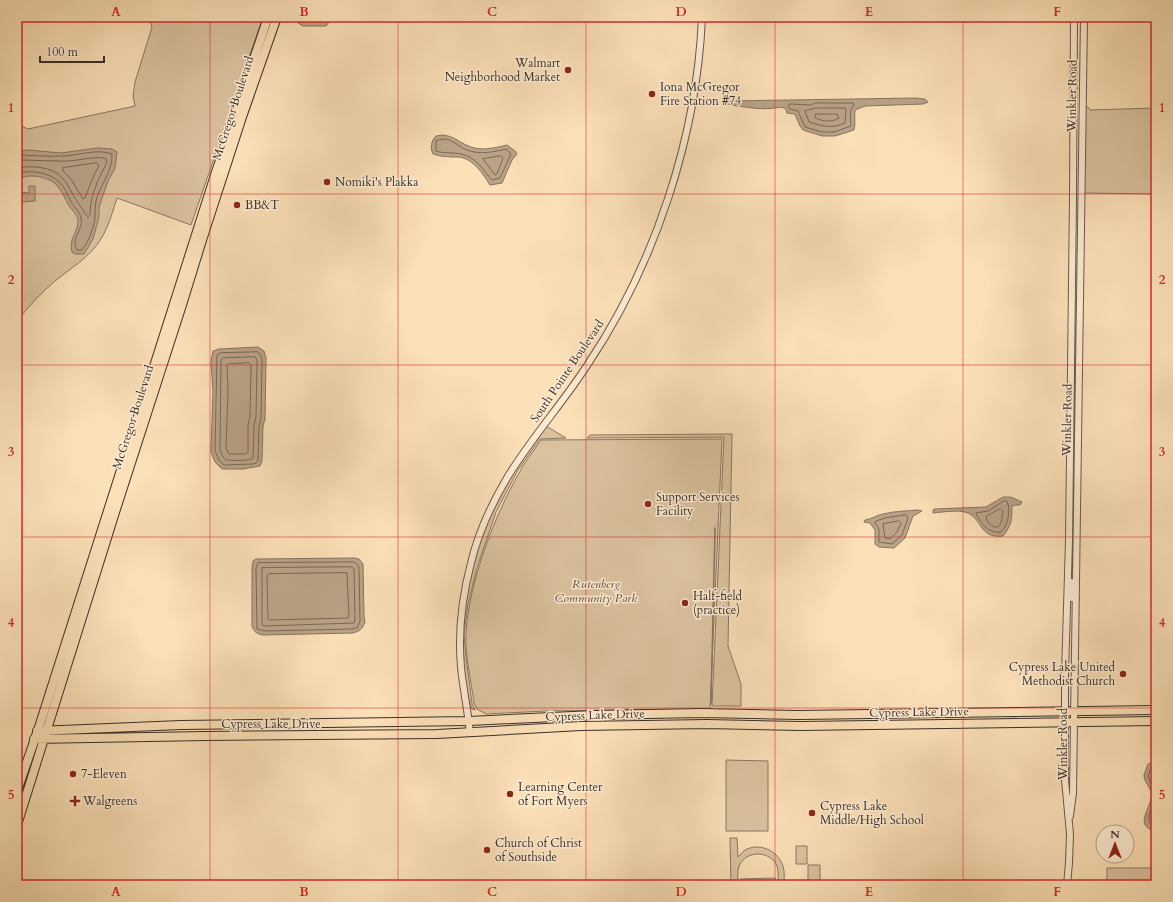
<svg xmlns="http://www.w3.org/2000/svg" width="1173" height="902" font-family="Cardo,serif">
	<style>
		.green { fill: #dbc29f; stroke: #8a7863 }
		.water { fill: #baa387; stroke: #867461 }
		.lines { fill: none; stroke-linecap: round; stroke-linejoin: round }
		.shore { stroke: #7a6857; stroke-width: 1 }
		.stream { stroke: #867461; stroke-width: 1.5 }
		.minor-casing { stroke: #6a5a4b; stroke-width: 8 }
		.major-casing { stroke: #392e27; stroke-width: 10 }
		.minor { stroke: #fdebd1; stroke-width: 6 }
		.major { stroke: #fce0b8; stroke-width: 8 }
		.grid { fill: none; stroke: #d62828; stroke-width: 1; stroke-opacity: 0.55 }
		.poi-dot { fill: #8f2418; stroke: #fdebd1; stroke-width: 1.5 }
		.labels { text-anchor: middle; stroke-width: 3; stroke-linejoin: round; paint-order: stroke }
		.poi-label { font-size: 12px; fill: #392e27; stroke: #fdebd1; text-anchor: start }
		.street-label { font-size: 12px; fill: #392e27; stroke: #fdebd1 }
		.park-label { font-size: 12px; font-style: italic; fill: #594c3f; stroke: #fdebd1 }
		.neatline { fill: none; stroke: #d62828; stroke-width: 1.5 }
		.grid-label { font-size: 13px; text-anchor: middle; font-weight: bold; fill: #d62828 }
	</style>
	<rect width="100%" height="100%" fill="#fce0b8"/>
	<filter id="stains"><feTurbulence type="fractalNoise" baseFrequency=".005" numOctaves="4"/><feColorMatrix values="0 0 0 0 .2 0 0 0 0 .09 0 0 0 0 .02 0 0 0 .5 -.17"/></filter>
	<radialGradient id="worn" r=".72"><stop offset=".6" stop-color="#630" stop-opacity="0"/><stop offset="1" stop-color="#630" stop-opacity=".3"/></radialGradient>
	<path class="green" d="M149,17H263L191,225L117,198C112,213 109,226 101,239C90,257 71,268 55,281C41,293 29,306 17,321V124L28,129L135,106L133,96L135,82L152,27Z
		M1085,107H1088L1090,110L1156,108V194L1084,193Z
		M546,426L566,438L540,439L518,470L496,512L477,568L468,604L464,634L466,658L472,703L475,710L472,709C449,644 469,554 500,494C513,470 530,448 546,426Z
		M732,434L728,646L741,684V706H712L724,437L587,438L590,435Z
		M722,439L710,709L546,711L486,714L477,709L474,703C471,680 465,656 466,633C469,582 494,517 519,473C525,461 534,451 541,440Z
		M726,760L768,761V831H726Z
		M730,838H737L738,857C740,855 743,852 745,850C760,842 778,851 783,866C785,872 784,879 784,885H778C778,879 779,872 777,866C770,850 746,850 739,866C737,872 738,879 738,885H731Z
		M796,846H807V864H796Z
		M808,865H820V883L808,884Z
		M1107,868H1156V885H1107Z
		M775,878L776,885H740V879Z"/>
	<path class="water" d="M299,17H328V24L326,26H303L298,23Z
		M915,98L925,99L928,102L923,104L865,106L855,110C854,117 856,123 854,130L835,136H822L803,130L800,126L795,114L787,113L786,109L781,107C762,111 745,107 726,104L727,101Z
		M443,135C453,136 458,141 466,145C480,152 494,148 507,145L515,151L517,154L512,160L502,183L490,185C483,174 473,158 458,157C449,157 442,157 433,154C430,148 431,141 436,136Z
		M97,148L112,149L117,152L115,168L108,181L99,207V217L93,239L84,254H75L72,252C68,239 79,231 78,220C77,214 71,209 68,204C65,199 63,193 59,188C51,176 29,173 17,179V151L29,150L61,153Z
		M29,186H35V201L21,202L19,203V192L29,193Z
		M258,347L264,351L266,358L265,419L263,426L262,461L260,466L243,469H222L215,462L211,452L213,391L211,362L213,351L219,349Z
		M1003,497H1011L1022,502L1020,505H1016L1012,506C1012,519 1012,525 1003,536C978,539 983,517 965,512C958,510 942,512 933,513V511L934,509L986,507Z
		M918,510L922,511L913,516L905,538L894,548L879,547L875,544V530L870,523L864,522L865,520C872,519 877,515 883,514C895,511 907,511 918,510Z
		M354,558L359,559L363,564L364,616L365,623L364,624C362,630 359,631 353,633L263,635C257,634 254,632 252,626V568L253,561L256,559Z
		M1156,761V831C1131,826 1154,806 1151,793C1150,786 1144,782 1144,775L1148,764Z"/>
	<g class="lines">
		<path class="shore" d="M815,103H853L854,105C848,112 851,119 851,126L834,132H822L805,127L798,111L790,109L788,106L790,104L810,105Z
			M816,108H845L846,110L845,123C833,129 822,126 809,122L805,111Z
			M818,114H837L839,118C831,123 823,121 815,118V115Z
			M444,139C455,140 458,147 467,150C480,155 493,152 506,149L511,154L500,178L492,180C483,170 476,157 461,154C453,152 445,154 436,151V141Z
			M17,155C32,155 47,157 62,156C78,156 97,148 112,154C113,169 102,183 97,197C95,204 95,209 95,216C94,228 89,241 82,250H77C70,240 84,228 81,218C80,212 74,207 71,202C67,195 65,186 58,181C48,172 28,169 17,174
			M501,156L503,158L497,174L495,175L483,159Z
			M17,160C32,160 46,161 61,161C76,162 90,156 105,158L107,160C106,167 102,171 99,178C94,190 90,202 90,215L88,217C85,214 83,210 81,207C65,186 67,170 36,167C29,167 23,166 17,169
			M97,163L99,166L94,175L85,198L83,199L71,179L63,171V168Z
			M258,352L260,354L262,359L261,418L259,426L258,460L256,463L253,464L224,465L219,460L215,451L217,355L220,353Z
			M255,357L257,360L256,417L254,425L253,458C246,462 234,460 226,460L223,457L220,450L221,360L223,358Z
			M249,363L251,365L250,416L248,425V452L246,454H229L226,448L228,391L227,365L228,364Z
			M1004,501H1007C1011,511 1008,525 1001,532C989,534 980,523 976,513L988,511Z
			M1000,509L1003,511L1001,523L998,527C992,528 987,523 986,517Z
			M906,515L908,518L902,535L892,544L879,542V529L875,523L876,521L885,518Z
			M899,521L901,523L897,532L890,539L885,538L883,524Z
			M353,562L356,563L359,567L360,621L357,628L352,629L264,631L257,629L256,568L258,563Z
			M352,567L354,569L355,620L354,623L264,626L262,625V568Z
			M347,573L349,616L348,618L269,620L268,619L267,576L268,574Z
			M1156,765L1151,767L1148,776C1149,782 1154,787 1155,793C1157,805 1139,821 1156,827"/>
		<path class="stream" d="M711,704L715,528"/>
		<defs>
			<path id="minor" d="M1071,582L1072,598L1076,599
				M470,733C468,711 463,689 461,667C458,633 462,597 471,563C478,533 491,505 507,478C531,438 563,403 588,364C655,264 697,137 702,17
				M1070,816L1073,793L1084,17
				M1067,885L1069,863L1070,834L1065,780V673L1069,541L1073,196L1074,17"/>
			<path id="major" d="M37,731L181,725L469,721L594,715L702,713L798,715L1156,710
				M34,739L206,736L437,734L581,726L707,724L801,726L1156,721
				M17,791L40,724L215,175L268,17
				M17,825L117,506L182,305L203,237L242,117L277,17"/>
		</defs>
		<use href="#minor" class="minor-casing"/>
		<use href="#major" class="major-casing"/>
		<use href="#minor" class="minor"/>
		<use href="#major" class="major"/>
	</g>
	<path class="grid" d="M210,17V885M398,17V885M586,17V885M775,17V885M963,17V885M17,194H1156M17,365H1156M17,537H1156M17,708H1156"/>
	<g class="poi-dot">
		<circle cx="568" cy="70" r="4"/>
		<circle cx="652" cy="94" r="4"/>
		<circle cx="327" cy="182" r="4"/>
		<circle cx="237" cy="205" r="4"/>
		<circle cx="648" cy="504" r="4"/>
		<circle cx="685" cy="603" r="4"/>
		<circle cx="1123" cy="674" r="4"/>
		<circle cx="73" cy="774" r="4"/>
		<circle cx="510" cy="794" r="4"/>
		<path d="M73 795h4v4h4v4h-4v4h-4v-4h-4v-4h4z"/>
		<circle cx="812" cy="813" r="4"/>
		<circle cx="487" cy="850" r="4"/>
	</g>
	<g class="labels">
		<g class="poi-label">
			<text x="560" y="67" text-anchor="end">Walmart<tspan x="560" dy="14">Neighborhood Market</tspan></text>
			<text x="660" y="91">Iona McGregor<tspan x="660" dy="14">Fire Station #74</tspan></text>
			<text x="335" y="186">Nomiki's Plakka</text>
			<text x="245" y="209">BB&amp;T</text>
			<text x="656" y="501">Support Services<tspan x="656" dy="14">Facility</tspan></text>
			<text x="693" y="600">Half-field<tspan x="693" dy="14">(practice)</tspan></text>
			<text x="1115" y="671" text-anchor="end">Cypress Lake United<tspan x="1115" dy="14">Methodist Church</tspan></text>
			<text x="81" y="778">7-Eleven</text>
			<text x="518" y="791">Learning Center<tspan x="518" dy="14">of Fort Myers</tspan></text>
			<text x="83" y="805">Walgreens</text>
			<text x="820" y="810">Cypress Lake<tspan x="820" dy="14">Middle/High School</tspan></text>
			<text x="495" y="847">Church of Christ<tspan x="495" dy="14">of Southside</tspan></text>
		</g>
		<g class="street-label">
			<text transform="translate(1072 96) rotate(-89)" y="4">Winkler Road</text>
			<text transform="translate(233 108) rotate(-72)" y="4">McGregor Boulevard</text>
			<text transform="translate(567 371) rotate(-56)" y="4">South Pointe Boulevard</text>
			<text transform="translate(133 417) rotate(-72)" y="4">McGregor Boulevard</text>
			<text transform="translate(1067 420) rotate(-89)" y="4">Winkler Road</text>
			<text transform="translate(919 712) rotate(-1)" y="4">Cypress Lake Drive</text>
			<text transform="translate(595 715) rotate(-2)" y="4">Cypress Lake Drive</text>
			<text x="271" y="728">Cypress Lake Drive</text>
			<text transform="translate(1063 744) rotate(-90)" y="4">Winkler Road</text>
		</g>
		<g class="park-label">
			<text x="596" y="588">Rutenberg<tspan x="596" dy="14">Community Park</tspan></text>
		</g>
	</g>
	<rect width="1173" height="902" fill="none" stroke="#fce0b8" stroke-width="44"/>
	<g transform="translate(1115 844)"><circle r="19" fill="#fdebd1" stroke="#af9f8d"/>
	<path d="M0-3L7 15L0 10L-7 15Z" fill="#8f2418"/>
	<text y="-6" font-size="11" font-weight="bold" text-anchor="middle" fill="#392e27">N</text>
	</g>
	<path d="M40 56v6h64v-6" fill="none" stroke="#392e27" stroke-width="2"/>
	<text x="46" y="56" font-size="12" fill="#392e27" stroke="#fdebd1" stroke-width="3" paint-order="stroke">100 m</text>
	<rect x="22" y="22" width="1129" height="858" class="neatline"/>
	<g class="grid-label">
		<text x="116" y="16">A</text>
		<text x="304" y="16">B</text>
		<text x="492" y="16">C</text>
		<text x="681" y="16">D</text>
		<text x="869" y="16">E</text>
		<text x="1057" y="16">F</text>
		<text x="11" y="112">1</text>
		<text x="1162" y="112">1</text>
		<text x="11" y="284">2</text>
		<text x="1162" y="284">2</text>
		<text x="11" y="456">3</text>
		<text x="1162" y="456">3</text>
		<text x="11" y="627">4</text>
		<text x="1162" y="627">4</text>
		<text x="11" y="799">5</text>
		<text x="1162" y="799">5</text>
		<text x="116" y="896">A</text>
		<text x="304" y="896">B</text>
		<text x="492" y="896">C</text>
		<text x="681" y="896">D</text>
		<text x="869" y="896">E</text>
		<text x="1057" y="896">F</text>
	</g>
	<rect width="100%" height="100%" filter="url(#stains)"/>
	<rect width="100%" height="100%" fill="url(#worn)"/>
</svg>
